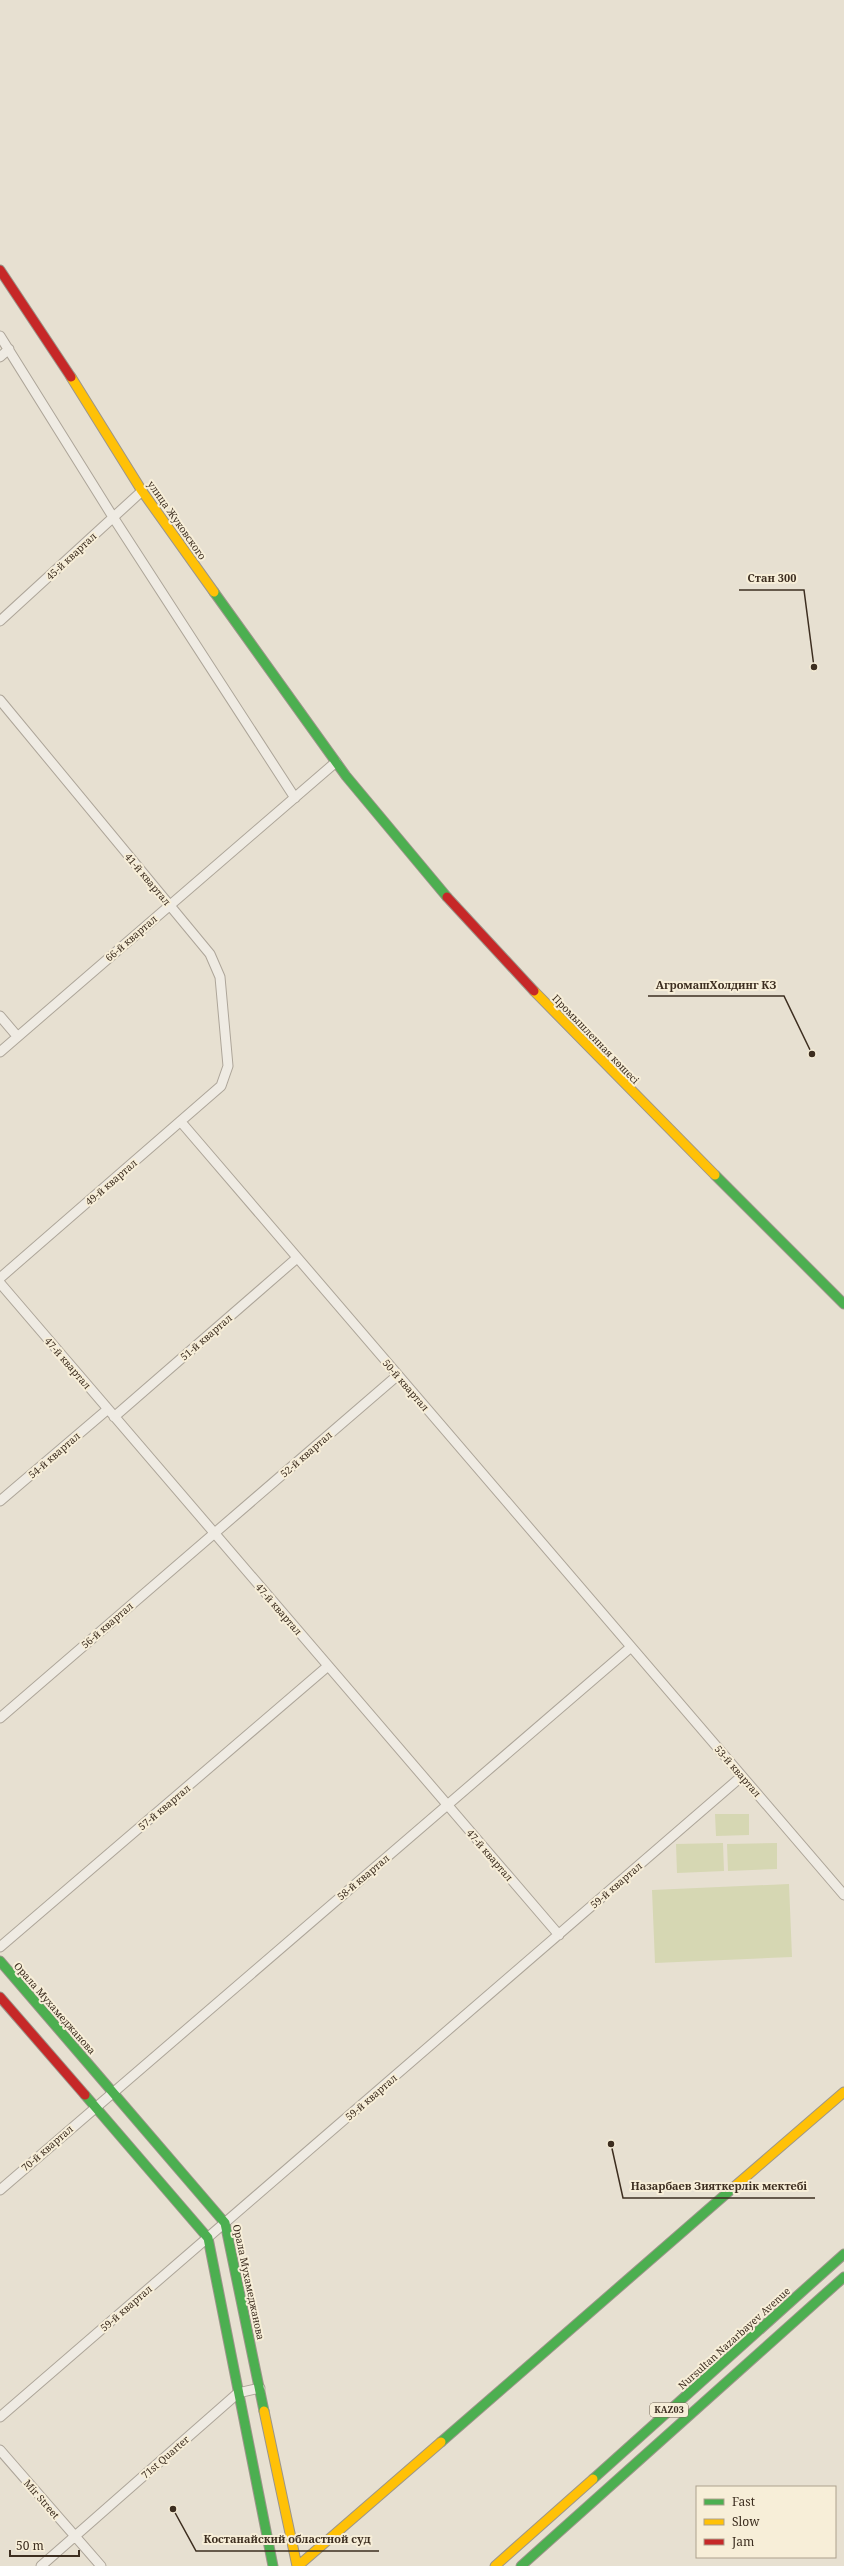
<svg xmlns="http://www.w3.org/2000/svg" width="844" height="2566" font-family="'Noto Serif',serif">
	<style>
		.green { fill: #d6d7b3 }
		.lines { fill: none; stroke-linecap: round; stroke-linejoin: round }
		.street-casing { stroke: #ada599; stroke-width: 11 }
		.fast-casing { stroke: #9c958a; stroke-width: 11 }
		.slow-casing { stroke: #9c958a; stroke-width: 11 }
		.jam-casing { stroke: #9c958a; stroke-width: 11 }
		.street { stroke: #efebe3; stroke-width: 9 }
		.fast { stroke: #4caf50; stroke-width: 9 }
		.slow { stroke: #ffc107; stroke-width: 9 }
		.jam { stroke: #c62828; stroke-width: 9 }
		.labels { text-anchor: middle; stroke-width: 4; stroke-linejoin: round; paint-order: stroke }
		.shield { fill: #f7eed8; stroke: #756857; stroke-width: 1 }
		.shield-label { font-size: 9px; font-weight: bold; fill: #3d2e20 }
		.street-label { font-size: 10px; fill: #3d2e20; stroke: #f7eed8 }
		.leader { fill: none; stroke: #3d2e20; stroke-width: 1.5 }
		.callout-dot { fill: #3d2e20; stroke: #f7eed8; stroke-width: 1.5 }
		.callout-label { font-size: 11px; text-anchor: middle; font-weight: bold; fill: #3d2e20; stroke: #f7eed8; stroke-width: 4; stroke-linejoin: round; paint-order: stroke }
	</style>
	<rect width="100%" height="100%" fill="#e7e0d1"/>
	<path class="green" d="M715,1814H749V1835L716,1836Z
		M723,1843L724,1871L677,1873L676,1844Z
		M777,1843V1869L728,1871L727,1844Z
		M789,1884L792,1957L655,1963L652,1890Z"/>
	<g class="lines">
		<defs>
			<path id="street" d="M0,336L113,517L295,798
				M0,357L9,349
				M0,621L142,491
				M0,700L210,954L220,977L228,1066L221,1086L0,1278
				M0,1016L17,1036
				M0,1052L336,762
				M181,1122L844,1895
				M0,1283L559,1935
				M114,1417L297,1258
				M0,1501L108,1409
				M0,1718L398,1375
				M0,1947L328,1666
				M0,2190L631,1647
				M0,2417L742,1776
				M0,2450L101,2566
				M41,2566L238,2393L260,2388"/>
			<path id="fast" d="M214,592L346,776L447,897
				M715,1175L844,1304
				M0,1961L225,2223L264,2411
				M85,2095L208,2238L273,2566
				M441,2442L734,2187
				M593,2479L844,2254
				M521,2566L844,2277"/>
			<path id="slow" d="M71,377L142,491L214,592
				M534,991L715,1175
				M734,2187L844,2092
				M264,2411L297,2566
				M298,2566L441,2442
				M495,2566L593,2479"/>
			<path id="jam" d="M0,270L71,377
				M447,897L534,991
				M0,1997L85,2095"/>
		</defs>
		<use href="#street" class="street-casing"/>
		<use href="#fast" class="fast-casing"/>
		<use href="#slow" class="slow-casing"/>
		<use href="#jam" class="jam-casing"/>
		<use href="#street" class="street"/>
		<use href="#fast" class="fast"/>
		<use href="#slow" class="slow"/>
		<use href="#jam" class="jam"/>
	</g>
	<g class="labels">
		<rect class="shield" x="650" y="2403" width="38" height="14" rx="3"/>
		<g class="shield-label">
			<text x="669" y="2413">KАZ03</text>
		</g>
		<g class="street-label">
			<text transform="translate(177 520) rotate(55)" y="4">улица Жуковского</text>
			<text transform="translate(71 556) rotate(-43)" y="4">45-й квартал</text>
			<text transform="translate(148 879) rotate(50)" y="4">41-й квартал</text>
			<text transform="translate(131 938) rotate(-41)" y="4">66-й квартал</text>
			<text transform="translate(596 1039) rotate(46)" y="4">Промышленная көшесі</text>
			<text transform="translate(111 1182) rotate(-41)" y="4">49-й квартал</text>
			<text transform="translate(206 1337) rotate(-41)" y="4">51-й квартал</text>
			<text transform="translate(68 1363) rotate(49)" y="4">47-й квартал</text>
			<text transform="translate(406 1385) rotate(49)" y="4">50-й квартал</text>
			<text transform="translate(306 1454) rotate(-41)" y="4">52-й квартал</text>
			<text transform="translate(54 1455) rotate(-41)" y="4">54-й квартал</text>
			<text transform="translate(279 1609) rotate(49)" y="4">47-й квартал</text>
			<text transform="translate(107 1625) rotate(-41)" y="4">56-й квартал</text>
			<text transform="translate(738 1771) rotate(49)" y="4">53-й квартал</text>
			<text transform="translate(164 1807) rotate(-40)" y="4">57-й квартал</text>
			<text transform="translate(490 1855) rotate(49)" y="4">47-й квартал</text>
			<text transform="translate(363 1877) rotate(-40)" y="4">58-й квартал</text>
			<text transform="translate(616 1885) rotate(-41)" y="4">59-й квартал</text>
			<text transform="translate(55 2008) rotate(49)" y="4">Орала Мухамеджанова</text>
			<text transform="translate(371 2097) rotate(-41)" y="4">59-й квартал</text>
			<text transform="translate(47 2148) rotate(-41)" y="4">70-й квартал</text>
			<text transform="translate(249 2282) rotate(78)" y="4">Орала Мухамеджанова</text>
			<text transform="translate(126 2308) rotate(-41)" y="4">59-й квартал</text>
			<text transform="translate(734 2338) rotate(-42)" y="4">Nursultan Nazarbayev Avenue</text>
			<text transform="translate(165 2457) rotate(-41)" y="4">71st Quarter</text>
			<text transform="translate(42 2499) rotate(49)" y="4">Mir Street</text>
		</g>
	</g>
	<path class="leader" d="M814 667L804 590H739M812 1054L784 996H648M611 2144L623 2198H815M173 2509L196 2551H379"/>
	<g class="callout-dot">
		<circle cx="814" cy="667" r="4"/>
		<circle cx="812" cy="1054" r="4"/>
		<circle cx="611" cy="2144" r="4"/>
		<circle cx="173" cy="2509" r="4"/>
	</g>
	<g class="callout-label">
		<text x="772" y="582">Стан 300</text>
		<text x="716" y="989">АгромашХолдинг КЗ</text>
		<text x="719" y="2190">Назарбаев Зияткерлік мектебі</text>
		<text x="287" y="2543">Костанайский областной суд</text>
	</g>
	<rect x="696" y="2486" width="140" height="72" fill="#f7eed8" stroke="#ada18e"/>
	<rect x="704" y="2499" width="20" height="6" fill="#4caf50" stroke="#ada18e"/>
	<text x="732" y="2506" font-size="12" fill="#3d2e20">Fast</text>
	<rect x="704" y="2519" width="20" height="6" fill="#ffc107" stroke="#ada18e"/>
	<text x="732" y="2526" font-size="12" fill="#3d2e20">Slow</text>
	<rect x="704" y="2539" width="20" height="6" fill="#c62828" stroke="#ada18e"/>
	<text x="732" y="2546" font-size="12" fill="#3d2e20">Jam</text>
	<path d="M10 2550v6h69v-6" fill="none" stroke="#3d2e20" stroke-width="2"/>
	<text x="16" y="2550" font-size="12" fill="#3d2e20" stroke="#f7eed8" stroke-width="3" paint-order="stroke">50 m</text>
</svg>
